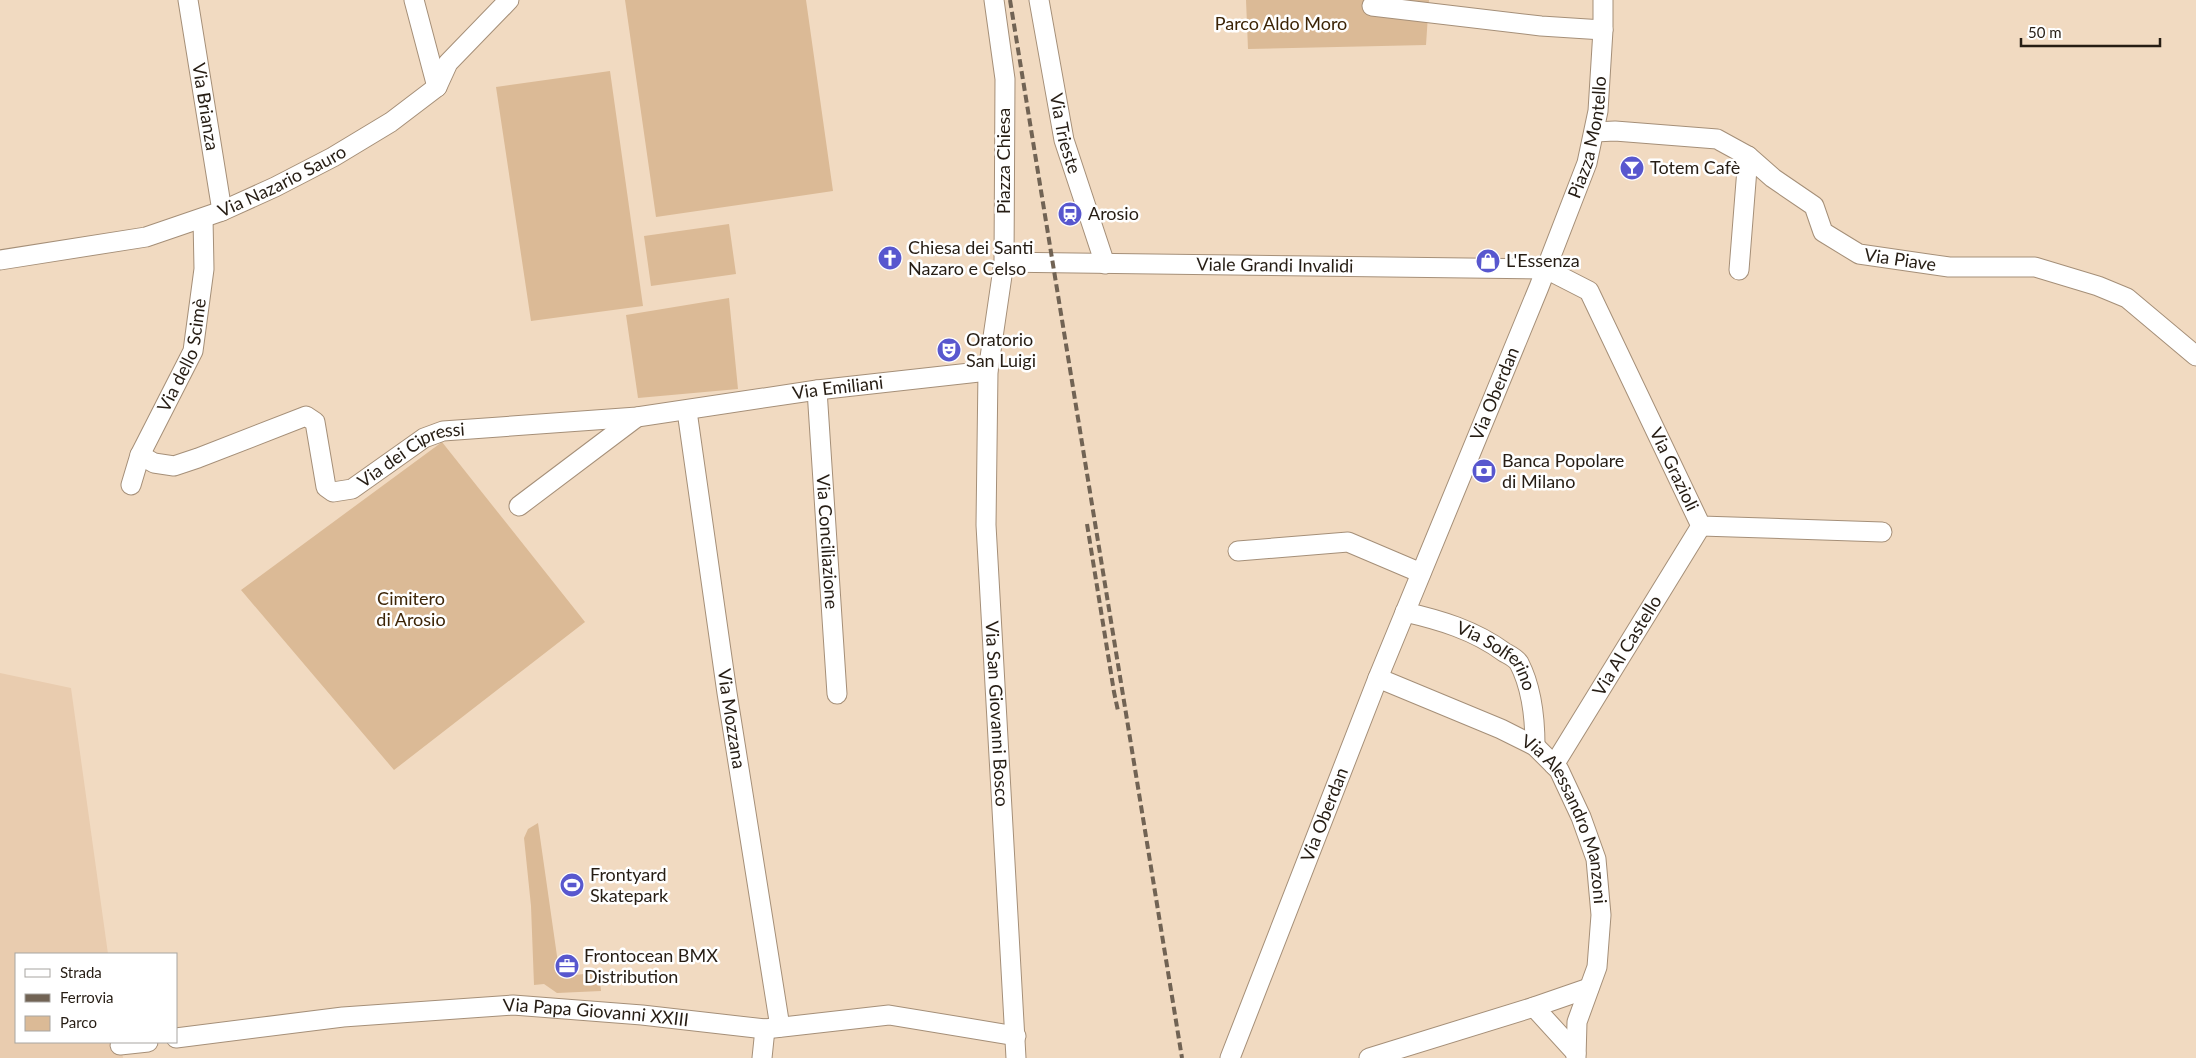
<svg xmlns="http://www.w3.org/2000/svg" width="2196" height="1058" font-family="Lato,sans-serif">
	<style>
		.built { fill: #e9ccaf }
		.green { fill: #dbba96 }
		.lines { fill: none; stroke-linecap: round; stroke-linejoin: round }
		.street-casing { stroke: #a58f78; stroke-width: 21 }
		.street { stroke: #fff; stroke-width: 19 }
		.rail { stroke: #716354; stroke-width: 4; stroke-dasharray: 8 4; stroke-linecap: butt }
		.labels { text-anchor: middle; stroke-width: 5; stroke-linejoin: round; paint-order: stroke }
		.park-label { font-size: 18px; fill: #3c2406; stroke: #fff }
		.street-label { font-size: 18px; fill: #261d14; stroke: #fff }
		.poi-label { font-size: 18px; fill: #261d14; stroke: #fff; text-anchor: start }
	</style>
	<rect width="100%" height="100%" fill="#f1dac1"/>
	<path class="built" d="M0,673L71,688L108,954H16V1042H121L123,1058H0Z"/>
	<path class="green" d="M625,0H806L833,191L656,217Z
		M1246,0H1429L1426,45L1248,49Z
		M610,71L643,306L531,321L496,87Z
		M729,224L736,274L651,286L644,236Z
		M729,298L738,389L638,398L626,315Z
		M442,442L585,622L394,770L241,590Z
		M538,823L560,977L599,972L601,991L557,993L544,984L534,985L531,906L524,838L528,829Z"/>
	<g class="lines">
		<defs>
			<g id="street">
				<path id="s1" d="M188,0L222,211"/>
				<path d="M414,0L437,87"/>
				<path id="s2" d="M994,0L1005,79L1004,262L988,371L986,525L1016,1058"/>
				<path id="s3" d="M1039,0L1064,140L1105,264"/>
				<path d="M1372,6L1541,26L1603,30"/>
				<path id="s4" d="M1595,132L1615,131L1717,139L1748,156L1773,178L1814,206L1823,232L1859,254L1949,267H2035L2098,286L2127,298L2196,356"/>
				<path id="s5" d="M0,260L146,237L222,211L275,187L333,157L391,122L437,87L448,63L509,0"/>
				<path id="s6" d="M1004,262L1546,269L1589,291L1701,526L1882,532"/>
				<path d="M1739,270L1748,156"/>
				<path id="s7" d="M817,390L837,694"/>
				<path id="s8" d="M687,411L727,693L780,1027"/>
				<path id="s9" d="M140,455L154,463L174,466L198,458L306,416L315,422L326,487L333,492L352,489L424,438L443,431L637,417L817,390L988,371"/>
				<path id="s10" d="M131,485L140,455L193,351L204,269L203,218"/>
				<path d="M519,506L637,417"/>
				<path d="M1238,551L1348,542L1421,573"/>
				<path id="s11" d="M1405,612C1440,620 1474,630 1504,652C1509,655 1516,658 1519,663C1532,688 1535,718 1535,746"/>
				<path id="s12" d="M1378,678L1501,729L1535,746L1559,770L1581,817L1596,859L1601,915L1597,967L1577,1022L1576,1058"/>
				<path id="s13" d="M1554,765L1701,526"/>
				<path id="s14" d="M176,1038L343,1017L513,1005L642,1015L765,1029L889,1015L1016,1036"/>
				<path d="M120,1045L148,1042"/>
				<path d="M1576,1053L1534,1007L1589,988"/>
				<path d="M762,1058L765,1029"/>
				<path id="s15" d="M1230,1058L1378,678L1539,287L1587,163L1598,111L1603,30V0"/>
				<path d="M1369,1058L1534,1007"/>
			</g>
		</defs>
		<use href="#street" class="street-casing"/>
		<use href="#street" class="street"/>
		<path class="rail" d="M1010,0L1182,1058
			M1087,524L1114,692L1118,711"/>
	</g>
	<defs>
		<symbol id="bar-disc" viewBox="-11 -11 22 22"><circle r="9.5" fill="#5857ce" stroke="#fff"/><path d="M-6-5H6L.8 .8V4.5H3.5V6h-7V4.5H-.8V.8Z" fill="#fff"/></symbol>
		<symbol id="station-disc" viewBox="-11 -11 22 22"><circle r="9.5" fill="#5857ce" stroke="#fff"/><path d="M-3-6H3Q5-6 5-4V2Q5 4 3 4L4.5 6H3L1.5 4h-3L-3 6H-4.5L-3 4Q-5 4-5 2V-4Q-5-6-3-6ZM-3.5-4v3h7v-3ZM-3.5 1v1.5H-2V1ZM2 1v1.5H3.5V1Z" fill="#fff"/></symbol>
		<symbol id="church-disc" viewBox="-11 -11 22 22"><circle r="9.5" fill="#5857ce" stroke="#fff"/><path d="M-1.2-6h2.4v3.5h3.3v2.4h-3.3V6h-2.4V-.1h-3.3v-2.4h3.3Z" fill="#fff"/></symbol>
		<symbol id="shop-disc" viewBox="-11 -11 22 22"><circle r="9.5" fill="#5857ce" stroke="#fff"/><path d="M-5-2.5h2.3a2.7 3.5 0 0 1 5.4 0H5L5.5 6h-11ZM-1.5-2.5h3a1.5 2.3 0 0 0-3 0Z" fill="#fff"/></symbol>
		<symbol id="theatre-disc" viewBox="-11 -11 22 22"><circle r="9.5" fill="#5857ce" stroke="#fff"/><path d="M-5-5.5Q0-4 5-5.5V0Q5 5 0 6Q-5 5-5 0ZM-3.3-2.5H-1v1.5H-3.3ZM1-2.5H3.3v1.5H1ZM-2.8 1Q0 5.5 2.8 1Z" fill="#fff"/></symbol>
		<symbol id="bank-disc" viewBox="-11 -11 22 22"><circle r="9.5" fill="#5857ce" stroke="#fff"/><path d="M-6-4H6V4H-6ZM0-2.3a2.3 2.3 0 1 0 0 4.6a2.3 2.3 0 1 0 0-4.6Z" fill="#fff"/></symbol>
		<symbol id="stadium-disc" viewBox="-11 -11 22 22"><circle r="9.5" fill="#5857ce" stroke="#fff"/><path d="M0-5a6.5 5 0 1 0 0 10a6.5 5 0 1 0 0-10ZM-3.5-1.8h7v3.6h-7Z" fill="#fff"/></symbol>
		<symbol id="office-disc" viewBox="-11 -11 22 22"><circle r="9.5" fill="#5857ce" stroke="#fff"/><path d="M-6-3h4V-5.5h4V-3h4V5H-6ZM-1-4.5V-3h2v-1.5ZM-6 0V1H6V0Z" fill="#fff"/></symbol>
	</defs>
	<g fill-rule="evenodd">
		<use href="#bar-disc" x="1618" y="154" width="28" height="28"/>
		<use href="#station-disc" x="1056" y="200" width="28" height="28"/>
		<use href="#church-disc" x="876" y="244" width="28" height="28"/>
		<use href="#shop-disc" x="1474" y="247" width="28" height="28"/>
		<use href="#theatre-disc" x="935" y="336" width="28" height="28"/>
		<use href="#bank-disc" x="1470" y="457" width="28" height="28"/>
		<use href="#stadium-disc" x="558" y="871" width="28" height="28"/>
		<use href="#office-disc" x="553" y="952" width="28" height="28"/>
	</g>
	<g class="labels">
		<g class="park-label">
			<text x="1281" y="30">Parco Aldo Moro</text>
			<text x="411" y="605">Cimitero<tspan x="411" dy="21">di Arosio</tspan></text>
		</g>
		<g class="street-label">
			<text dy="6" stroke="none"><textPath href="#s1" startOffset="108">Via Brianza</textPath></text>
			<text dy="6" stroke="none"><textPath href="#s3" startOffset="136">Via Trieste</textPath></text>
			<text dy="6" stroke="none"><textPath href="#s15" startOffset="989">Piazza Montello</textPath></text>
			<text transform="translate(1004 161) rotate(-90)" y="6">Piazza Chiesa</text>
			<text dy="6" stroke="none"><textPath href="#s5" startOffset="295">Via Nazario Sauro</textPath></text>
			<text dy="6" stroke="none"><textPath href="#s4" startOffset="352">Via Piave</textPath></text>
			<text dy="6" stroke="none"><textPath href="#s6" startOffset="271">Viale Grandi Invalidi</textPath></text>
			<text dy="6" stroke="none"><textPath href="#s10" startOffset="141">Via dello Scimè</textPath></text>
			<text dy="6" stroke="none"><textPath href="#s9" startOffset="788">Via Emiliani</textPath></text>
			<text dy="6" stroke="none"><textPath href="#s15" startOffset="715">Via Oberdan</textPath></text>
			<text dy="6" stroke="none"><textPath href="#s9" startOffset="352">Via dei Cipressi</textPath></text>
			<text dy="6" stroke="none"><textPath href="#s6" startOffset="788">Via Grazioli</textPath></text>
			<text dy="6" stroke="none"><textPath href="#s7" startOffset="152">Via Conciliazione</textPath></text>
			<text dy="6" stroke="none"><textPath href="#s13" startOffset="140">Via Al Castello</textPath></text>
			<text dy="6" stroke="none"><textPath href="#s11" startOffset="105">Via Solferino</textPath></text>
			<text dy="6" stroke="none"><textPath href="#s2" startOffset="716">Via San Giovanni Bosco</textPath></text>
			<text dy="6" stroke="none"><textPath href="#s8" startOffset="311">Via Mozzana</textPath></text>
			<text dy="6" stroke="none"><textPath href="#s15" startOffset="261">Via Oberdan</textPath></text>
			<text dy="6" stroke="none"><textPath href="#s12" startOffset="252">Via Alessandro Manzoni</textPath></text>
			<text dy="6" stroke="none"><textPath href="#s14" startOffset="422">Via Papa Giovanni XXIII</textPath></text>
		</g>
		<g class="poi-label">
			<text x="1650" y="174">Totem Cafè</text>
			<text x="1088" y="220">Arosio</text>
			<text x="908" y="254">Chiesa dei Santi<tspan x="908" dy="21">Nazaro e Celso</tspan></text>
			<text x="1506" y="267">L'Essenza</text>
			<text x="966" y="346">Oratorio<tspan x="966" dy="21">San Luigi</tspan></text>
			<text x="1502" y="467">Banca Popolare<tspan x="1502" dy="21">di Milano</tspan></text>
			<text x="590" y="881">Frontyard<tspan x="590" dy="21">Skatepark</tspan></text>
			<text x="584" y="962">Frontocean BMX<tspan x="584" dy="21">Distribution</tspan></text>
		</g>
	</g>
	<rect x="15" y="953" width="162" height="90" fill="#ffffff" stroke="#a8a5a1"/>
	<rect x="25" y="969" width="25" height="8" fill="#ffffff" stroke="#a8a5a1"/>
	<text x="60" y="978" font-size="15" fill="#261d14">Strada</text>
	<rect x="25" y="994" width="25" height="8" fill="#716354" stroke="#a8a5a1"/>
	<text x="60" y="1003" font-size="15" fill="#261d14">Ferrovia</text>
	<rect x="25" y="1016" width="25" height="15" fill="#dbba96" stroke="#a8a5a1"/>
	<text x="60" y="1028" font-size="15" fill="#261d14">Parco</text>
	<path d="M2021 38v8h139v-8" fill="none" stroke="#261d14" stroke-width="2.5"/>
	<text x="2028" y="38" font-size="15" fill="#261d14" stroke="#ffffff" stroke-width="4" paint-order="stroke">50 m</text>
</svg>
